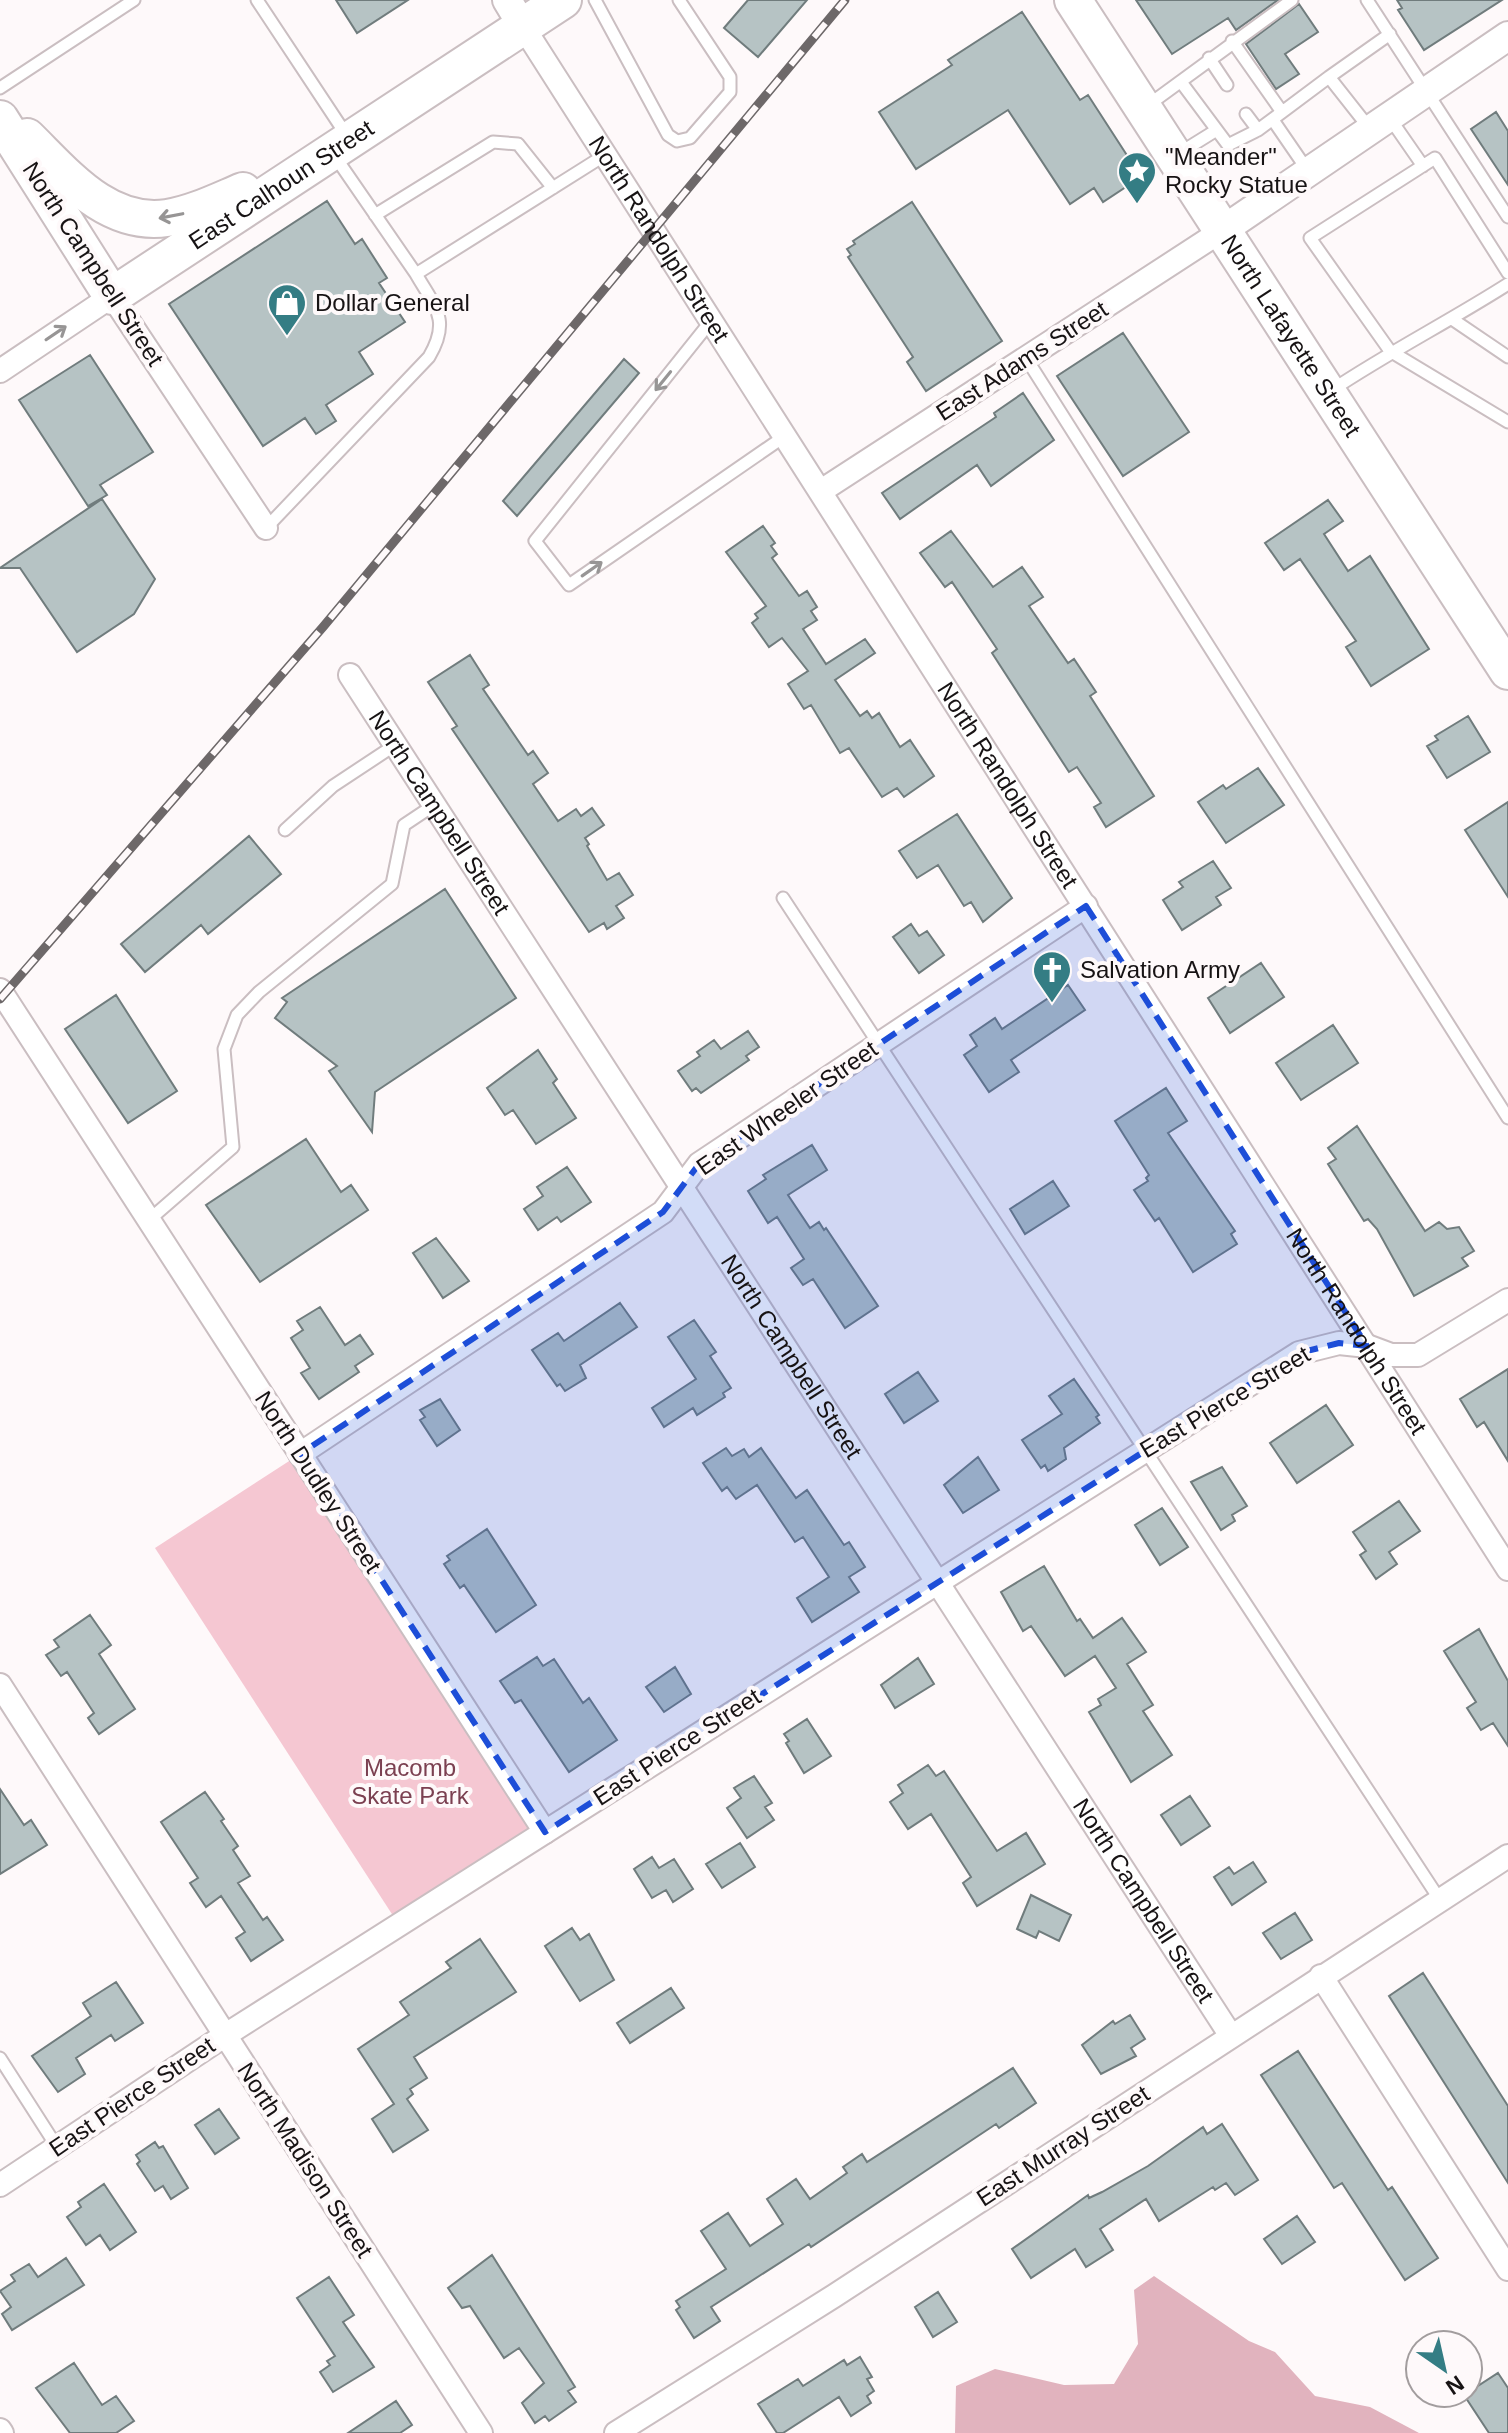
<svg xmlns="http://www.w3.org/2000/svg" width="1508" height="2433" font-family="Helvetica,sans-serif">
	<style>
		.green { fill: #f5c7d2 }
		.forest { fill: #e1b3be }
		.building { fill: #b6c3c4; stroke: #707c7d; stroke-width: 2 }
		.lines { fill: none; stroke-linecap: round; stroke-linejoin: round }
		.service-casing { stroke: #cabec1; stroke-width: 15 }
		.minor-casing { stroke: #cabec1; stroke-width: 26 }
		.tertiary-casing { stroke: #cabec1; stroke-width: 32 }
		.trunk-casing { stroke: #cabec1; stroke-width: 40 }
		.service { stroke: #fff; stroke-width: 11 }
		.minor { stroke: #fff; stroke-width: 22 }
		.tertiary { stroke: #fff; stroke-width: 28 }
		.trunk { stroke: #fff; stroke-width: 36 }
		.rail-casing { stroke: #6d6869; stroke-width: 9 }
		.rail { stroke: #fef9fa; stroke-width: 6; stroke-dasharray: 18; stroke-linecap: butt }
		.oneway { stroke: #979595 }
		.marked { fill: #1d4ed8; fill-opacity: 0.2; stroke: #1d4ed8; stroke-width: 6; stroke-dasharray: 16 10; stroke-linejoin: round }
		.labels { text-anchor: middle; stroke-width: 8; stroke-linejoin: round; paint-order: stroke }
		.poi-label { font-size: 24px; fill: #171314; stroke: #fef9fa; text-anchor: start }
		.street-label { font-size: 24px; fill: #171314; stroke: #fef9fa }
		.park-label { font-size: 24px; fill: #7b4051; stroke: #fef9fa }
	</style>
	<rect width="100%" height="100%" fill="#fef9fa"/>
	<path class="green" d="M300,1454L545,1832L399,1925L155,1548Z"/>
	<path class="forest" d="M1154,2276L1249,2341L1275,2352L1315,2396L1370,2407L1419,2433H955L956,2386L995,2369L1064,2385L1114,2384L1138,2344L1134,2290Z"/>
	<path class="building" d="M336,0H408L357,33Z
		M748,0H807L758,57L724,28Z
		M1136,0H1278L1236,30L1228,18L1172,54Z
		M1397,0H1502L1424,50L1398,10L1402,8Z
		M1299,4L1318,32L1285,54L1299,74L1276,89L1246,44Z
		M1022,12L1080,100L1088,95L1141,177L1103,202L1094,188L1070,204L1008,110L916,169L879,112L952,65L948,60Z
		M1496,112L1508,131V185L1471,129Z
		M327,201L355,244L362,239L387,278L379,283L405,322L359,352L373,374L326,405L336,421L316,434L305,418L263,446L169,304Z
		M912,202L1002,341L926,391L907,362L913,357L848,257L851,255L847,249L855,244L853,241Z
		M1123,333L1189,432L1123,476L1057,376Z
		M90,355L153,452L100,485L107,495L88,506L19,400Z
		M624,359L639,373L517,516L503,501Z
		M1023,393L1054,440L991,486L977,465L900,519L882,493L996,417L994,413Z
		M102,499L155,579L134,614L77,652L20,568H0Z
		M1328,500L1343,521L1324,534L1348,571L1370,556L1429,649L1371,686L1346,647L1356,641L1300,559L1284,570L1265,543Z
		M763,526L775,543L771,546L777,554L772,558L799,596L807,591L817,607L811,611L817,620L803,629L826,664L865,639L875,653L835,680L860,716L867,711L872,718L879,713L900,747L910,740L934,776L904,797L897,788L882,797L849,748L840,753L811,705L804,709L788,684L808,671L782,638L769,647L752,623L758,618L755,614L766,606L726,552Z
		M951,531L993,587L1022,567L1043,597L1029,606L1068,663L1074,659L1096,692L1090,696L1154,796L1106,827L1094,807L1101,803L1077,767L1069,772L992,653L997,649L952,582L945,587L920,553Z
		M470,655L489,685L483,689L528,755L533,751L548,773L533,784L558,821L576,809L581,816L592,808L604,825L585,838L589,844L587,846L607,880L619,873L633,895L616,906L624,918L607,929L604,923L589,932L452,729L457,726L428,682Z
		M1468,716L1490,752L1447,778L1427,746L1438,740L1435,736Z
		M1258,768L1284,805L1226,843L1198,802L1223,785L1226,789Z
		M1508,802V897L1465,830Z
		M957,814L1012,898L983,922L971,902L964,906L938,865L917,878L899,851Z
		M249,836L281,874L208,934L201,925L145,972L121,944Z
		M1213,861L1231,888L1216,897L1221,905L1182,930L1163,900L1183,887L1179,882Z
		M445,889L516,998L375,1092L372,1132L329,1071L337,1066L275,1018L287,1002L282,998Z
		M911,924L919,936L927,931L944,955L919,973L893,937Z
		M1261,963L1284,997L1230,1033L1208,998Z
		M1068,985L1085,1010L1011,1060L1019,1072L989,1092L964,1055L977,1046L970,1035L995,1018L1002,1029Z
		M116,995L177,1091L128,1123L65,1029Z
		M1333,1025L1358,1063L1301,1100L1276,1063Z
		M748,1031L759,1047L746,1056L749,1060L701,1093L696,1088L692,1091L678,1071L700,1056L697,1052L714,1040L721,1049Z
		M538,1050L557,1079L553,1083L576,1118L536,1144L513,1110L505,1115L487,1088Z
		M1166,1088L1187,1121L1168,1133L1235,1231L1231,1234L1237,1244L1193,1272L1159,1218L1155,1221L1134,1190L1148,1181L1146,1178L1149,1175L1115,1121Z
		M1357,1126L1425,1231L1439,1222L1447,1229L1459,1227L1474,1251L1462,1258L1468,1266L1414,1296L1377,1229L1368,1219L1364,1221L1328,1164L1336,1159L1328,1148Z
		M306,1139L341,1192L351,1185L368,1210L260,1282L206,1205Z
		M812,1145L827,1170L788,1195L810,1228L819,1222L824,1230L826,1228L878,1306L845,1328L813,1279L803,1285L791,1268L804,1259L777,1217L768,1223L748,1191L766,1179L763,1175Z
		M567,1167L591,1202L561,1222L557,1217L538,1230L524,1209L543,1196L537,1187Z
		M1053,1181L1069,1206L1025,1234L1010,1209Z
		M436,1238L469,1281L443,1298L413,1253Z
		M620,1303L637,1327L580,1365L586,1378L565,1391L560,1384L557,1386L532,1350L558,1333L564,1341Z
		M320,1307L345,1345L360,1335L373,1354L355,1366L359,1372L319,1399L301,1373L310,1368L291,1338L303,1330L297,1321Z
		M694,1320L716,1352L710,1356L731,1388L723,1393L725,1397L697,1415L693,1408L664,1427L652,1408L696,1379L668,1337Z
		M1508,1369V1461L1484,1422L1477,1427L1460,1399Z
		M918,1372L938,1401L904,1423L885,1394Z
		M1074,1379L1099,1415L1096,1417L1100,1423L1064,1448L1066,1459L1048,1471L1045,1465L1041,1468L1022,1440L1062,1414L1049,1396Z
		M440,1399L460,1430L437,1446L420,1420L425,1417L420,1410Z
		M1326,1405L1353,1445L1297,1483L1270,1443Z
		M726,1448L732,1456L744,1449L749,1457L761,1448L796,1498L807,1490L844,1545L849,1542L865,1567L849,1577L859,1592L812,1622L797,1598L829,1577L803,1537L795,1542L757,1485L736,1499L727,1487L722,1491L703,1463Z
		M978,1457L999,1490L963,1513L944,1485Z
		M1222,1467L1247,1506L1232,1515L1235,1521L1221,1530L1191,1482Z
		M1399,1501L1420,1531L1389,1552L1397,1564L1376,1579L1360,1555L1366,1551L1353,1532Z
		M1162,1508L1188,1547L1160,1565L1135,1525Z
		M487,1529L536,1605L496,1632L464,1585L460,1588L444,1564L450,1560L447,1556Z
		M1044,1566L1077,1621L1080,1619L1093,1638L1122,1618L1146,1652L1127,1664L1153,1705L1143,1711L1172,1755L1131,1782L1089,1712L1101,1705L1098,1699L1116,1688L1095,1656L1065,1676L1031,1626L1023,1631L1001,1592Z
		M90,1615L111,1645L99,1654L135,1709L99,1734L88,1718L94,1713L67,1672L61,1676L46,1655L59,1647L54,1640Z
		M1479,1629L1508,1681V1746L1493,1723L1481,1730L1467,1708L1476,1702L1444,1651Z
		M537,1657L543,1666L554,1659L583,1703L589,1698L617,1740L569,1772L521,1700L515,1703L500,1681Z
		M918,1658L934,1684L895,1708L881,1685Z
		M675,1667L691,1694L664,1712L646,1687Z
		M807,1719L831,1756L804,1773L786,1743L789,1741L784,1734Z
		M928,1765L936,1776L944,1771L997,1851L1026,1833L1045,1864L977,1906L963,1883L971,1877L931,1814L908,1829L890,1802L903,1793L898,1785Z
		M754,1776L772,1803L765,1807L774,1820L747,1838L727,1808L741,1798L734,1788Z
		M0,1789L24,1825L31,1820L47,1845L0,1874Z
		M205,1792L224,1819L221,1821L238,1846L233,1850L250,1876L238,1883L263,1920L267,1917L283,1940L251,1961L236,1938L245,1932L221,1896L206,1907L190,1883L198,1878L161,1822Z
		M1190,1796L1210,1826L1181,1845L1161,1815Z
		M740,1843L755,1867L722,1888L706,1864Z
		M652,1857L659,1868L674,1859L693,1889L673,1902L666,1890L652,1898L634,1869Z
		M1253,1862L1266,1882L1232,1905L1214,1877L1229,1867L1234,1874Z
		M1031,1895L1071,1915L1059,1941L1039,1931L1036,1938L1017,1929Z
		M1295,1913L1312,1940L1281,1959L1263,1933Z
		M572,1928L580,1940L589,1934L614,1980L580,2001L545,1946Z
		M480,1939L516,1992L414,2057L427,2078L410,2089L413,2094L407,2099L428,2130L393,2152L372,2119L394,2104L358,2049L409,2015L400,2002L451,1968L446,1962Z
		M1423,1973L1508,2106V2183L1389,1996Z
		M116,1982L143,2023L115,2041L111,2035L76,2058L85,2074L58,2092L32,2056L91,2016L83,2003Z
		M671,1988L684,2008L630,2043L617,2023Z
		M1130,2015L1145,2039L1131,2048L1136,2056L1101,2074L1082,2045L1113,2021L1115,2024Z
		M1298,2051L1388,2190L1392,2187L1438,2258L1405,2280L1342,2183L1334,2188L1261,2075Z
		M1013,2068L1036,2103L999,2128L996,2124L811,2247L809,2244L711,2307L720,2321L694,2338L676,2310L680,2307L676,2301L726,2269L701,2231L728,2213L750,2246L783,2224L767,2199L796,2179L810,2199L847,2173L843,2167L862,2154L867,2162Z
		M219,2109L239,2138L215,2154L195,2125Z
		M1222,2124L1258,2180L1235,2195L1226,2183L1215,2190L1213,2187L1159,2221L1146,2199L1100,2229L1113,2250L1086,2267L1075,2249L1031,2278L1012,2249L1088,2195L1089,2198L1102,2192L1148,2166L1203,2127L1207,2134Z
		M155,2142L159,2148L163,2146L188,2188L171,2199L163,2186L155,2191L137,2164L140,2161L136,2155Z
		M104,2184L136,2232L110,2250L100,2235L86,2245L67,2217L81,2207L78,2202Z
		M1297,2216L1315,2242L1282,2264L1264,2239Z
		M492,2255L575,2387L568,2391L576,2402L549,2421L545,2416L535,2423L522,2403L544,2383L519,2348L504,2358L470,2306L462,2308L448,2288Z
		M66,2258L84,2285L12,2330L2,2314L11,2307L0,2291L15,2281L11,2275L29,2264L38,2277Z
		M329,2277L354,2315L343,2322L374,2367L333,2392L320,2372L330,2365L327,2361L335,2356L297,2298Z
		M938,2292L957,2322L933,2337L915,2307Z
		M860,2357L872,2377L867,2379L874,2391L867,2396L871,2403L851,2416L839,2397L783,2433H777L758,2404L798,2379L803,2386L844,2360L847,2365Z
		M74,2363L102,2405L116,2396L134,2421L116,2433H70L36,2388Z
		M1498,2373L1508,2388V2433H1489L1464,2395Z
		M396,2401L412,2425L400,2433H348Z"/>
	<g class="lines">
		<defs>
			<path id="service" d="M257,0L347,136
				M595,0L668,135L677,141L690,138L730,92V77L679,0
				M1367,0L1508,217
				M1232,41L1282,112
				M1209,58L1227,85
				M1329,77L1390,34
				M1181,82L1228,145L1258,130L1329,77L1370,129
				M0,88L134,0
				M1147,106L1292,0
				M1246,114L1258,130
				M1389,117L1423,166
				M1273,120L1308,171
				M1178,154L1215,131
				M334,155L416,274L605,155
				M375,215L493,142L518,144L553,188
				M1508,273L1435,158L1310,238L1390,351L1508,422
				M1452,319L1508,357
				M711,321L535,541L569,585L785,436
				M1026,358L1508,1118
				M1332,390C1389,352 1450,321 1508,284
				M266,528L429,357C451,320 435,307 416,274
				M285,830L333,786L395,745
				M783,898L1440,1900
				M149,1220L233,1147L224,1049L237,1015L259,992L392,884L404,825L434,805
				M0,2058L57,2147"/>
			<g id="minor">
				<path id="s1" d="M522,25L1508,1569"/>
				<path d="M0,371L112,296L266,528"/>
				<path d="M821,491L1223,230"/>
				<path id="s2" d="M350,675L1231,2036"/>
				<path d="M0,990L545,1832"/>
				<path d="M300,1454L663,1212L699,1164L1086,906"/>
				<path d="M0,1685L481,2433"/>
				<path d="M1321,1976L1508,2269"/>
				<path d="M0,2185L224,2036L1299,1353L1339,1343L1367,1346L1391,1355H1418L1508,1300"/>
				<path d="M0,2430L2,2433"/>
				<path d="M616,2433L834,2296L1508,1856"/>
			</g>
			<path id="tertiary" d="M507,0L522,25
				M1223,230L1508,36"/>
			<g id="trunk">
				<path id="s3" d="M1073,0L1508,671"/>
				<path id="s4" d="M0,119L112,296L563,0"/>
				<path d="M27,137C65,174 107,227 167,218C193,214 219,201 243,191"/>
			</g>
		</defs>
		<use href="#service" class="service-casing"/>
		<use href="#minor" class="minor-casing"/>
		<use href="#tertiary" class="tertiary-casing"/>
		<use href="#trunk" class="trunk-casing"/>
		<use href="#service" class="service"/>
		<use href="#minor" class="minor"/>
		<use href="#tertiary" class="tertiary"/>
		<use href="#trunk" class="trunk"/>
		<defs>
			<path id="rail" d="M0,999L323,627L845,0"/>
		</defs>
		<use href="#rail" class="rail-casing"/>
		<use href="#rail" class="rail"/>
	</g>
	<defs><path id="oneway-shaft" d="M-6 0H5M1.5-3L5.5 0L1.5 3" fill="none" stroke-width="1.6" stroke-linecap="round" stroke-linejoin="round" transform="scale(2)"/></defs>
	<g class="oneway">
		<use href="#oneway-shaft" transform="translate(171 216) rotate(169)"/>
		<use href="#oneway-shaft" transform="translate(56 333) rotate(-34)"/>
		<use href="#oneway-shaft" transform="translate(663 381) rotate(129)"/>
		<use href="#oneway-shaft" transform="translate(592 569) rotate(-35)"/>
	</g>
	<path class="marked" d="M1086,906L1367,1346L1339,1343L1299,1353L545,1832L300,1454L663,1212L699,1164Z"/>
	<defs>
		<symbol id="sight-pin" viewBox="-11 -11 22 30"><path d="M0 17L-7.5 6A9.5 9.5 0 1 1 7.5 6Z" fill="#347d84" stroke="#fef9fa"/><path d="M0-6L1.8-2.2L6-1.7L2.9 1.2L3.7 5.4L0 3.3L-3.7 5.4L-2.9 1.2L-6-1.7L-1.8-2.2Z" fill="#fff"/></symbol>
		<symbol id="shop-pin" viewBox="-11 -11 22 30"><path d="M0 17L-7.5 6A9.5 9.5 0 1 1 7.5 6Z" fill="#347d84" stroke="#fef9fa"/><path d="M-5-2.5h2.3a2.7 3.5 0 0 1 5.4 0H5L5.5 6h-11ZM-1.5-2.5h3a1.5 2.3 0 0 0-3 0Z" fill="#fff"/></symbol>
		<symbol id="church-pin" viewBox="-11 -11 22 30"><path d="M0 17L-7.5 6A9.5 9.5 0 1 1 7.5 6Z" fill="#347d84" stroke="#fef9fa"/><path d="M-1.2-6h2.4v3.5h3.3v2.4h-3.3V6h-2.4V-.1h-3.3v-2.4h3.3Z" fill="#fff"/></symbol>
	</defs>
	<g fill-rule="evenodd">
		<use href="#sight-pin" x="1115" y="149" width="44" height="60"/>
		<use href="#shop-pin" x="265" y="281" width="44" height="60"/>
		<use href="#church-pin" x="1030" y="948" width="44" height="60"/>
	</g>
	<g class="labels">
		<g class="poi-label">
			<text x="1165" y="165">"Meander"<tspan x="1165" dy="28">Rocky Statue</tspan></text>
			<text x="315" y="311">Dollar General</text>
			<text x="1080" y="978">Salvation Army</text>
		</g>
		<g class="street-label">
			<text dy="8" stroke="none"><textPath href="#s4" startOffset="412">East Calhoun Street</textPath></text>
			<text dy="8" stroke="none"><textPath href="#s1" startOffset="254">North Randolph Street</textPath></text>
			<text transform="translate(93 264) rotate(57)" y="8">North Campbell Street</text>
			<text dy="8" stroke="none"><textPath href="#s3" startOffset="400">North Lafayette Street</textPath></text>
			<text transform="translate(1022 361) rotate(-33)" y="8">East Adams Street</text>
			<text dy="8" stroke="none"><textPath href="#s1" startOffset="902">North Randolph Street</textPath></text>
			<text dy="8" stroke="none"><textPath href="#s2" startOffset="164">North Campbell Street</textPath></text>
			<text transform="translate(787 1108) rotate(-35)" y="8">East Wheeler Street</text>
			<text dy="8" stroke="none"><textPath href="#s1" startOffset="1550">North Randolph Street</textPath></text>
			<text dy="8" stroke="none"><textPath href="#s2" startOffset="812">North Campbell Street</textPath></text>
			<text transform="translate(1225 1402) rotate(-31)" y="8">East Pierce Street</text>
			<text transform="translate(318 1482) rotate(57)" y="8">North Dudley Street</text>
			<text transform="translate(677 1747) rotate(-33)" y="8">East Pierce Street</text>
			<text dy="8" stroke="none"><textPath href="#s2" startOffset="1460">North Campbell Street</textPath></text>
			<text transform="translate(132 2097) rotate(-34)" y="8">East Pierce Street</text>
			<text transform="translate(1063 2146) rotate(-33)" y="8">East Murray Street</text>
			<text transform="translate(305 2160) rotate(57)" y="8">North Madison Street</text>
		</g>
		<g class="park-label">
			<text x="410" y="1776">Macomb<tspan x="410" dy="28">Skate Park</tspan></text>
		</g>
	</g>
	<g transform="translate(1444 2369) rotate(146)"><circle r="38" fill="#fef9fa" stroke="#a29d9e" stroke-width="2"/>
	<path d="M0-6L14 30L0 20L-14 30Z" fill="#347d84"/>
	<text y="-12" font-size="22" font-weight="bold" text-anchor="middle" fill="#171314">N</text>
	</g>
</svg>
